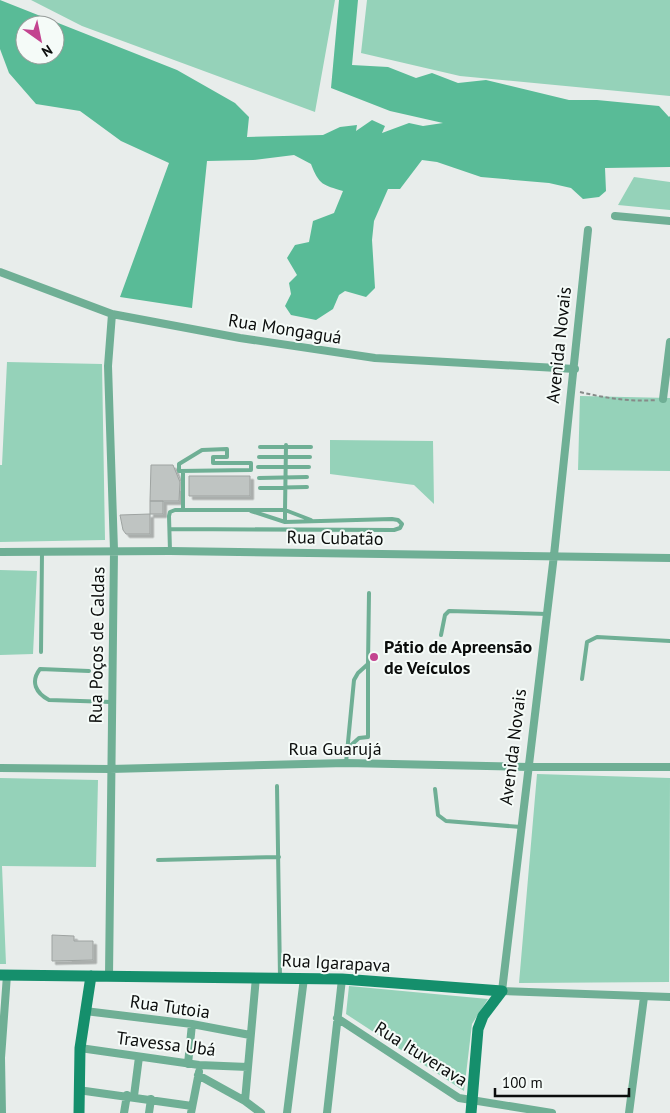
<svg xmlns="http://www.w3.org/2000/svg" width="670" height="1113" font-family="'PT Sans',sans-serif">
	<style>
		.green { fill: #95d2b9 }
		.forest { fill: #59bb97; fill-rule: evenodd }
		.building { fill: #bfc4c2; stroke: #9ea3a1; filter: url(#shadow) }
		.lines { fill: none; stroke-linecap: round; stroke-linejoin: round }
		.path { stroke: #868a88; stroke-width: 2; stroke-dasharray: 4 2.5; stroke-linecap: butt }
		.lane { stroke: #6faf95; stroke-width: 4 }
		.street { stroke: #6faf95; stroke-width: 8 }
		.secondary { stroke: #158f6c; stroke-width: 11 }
		.poi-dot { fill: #c34490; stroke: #f5fbf8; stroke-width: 2 }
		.labels { text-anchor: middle; stroke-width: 4; stroke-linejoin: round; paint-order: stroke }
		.street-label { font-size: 18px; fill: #0b0d0c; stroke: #f5fbf8 }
		.poi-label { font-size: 18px; font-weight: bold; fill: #0b0d0c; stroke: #f5fbf8; text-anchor: start }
	</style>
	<defs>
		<filter id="shadow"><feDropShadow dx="3.5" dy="3.5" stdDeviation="0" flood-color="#0004"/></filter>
	</defs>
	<rect width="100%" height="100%" fill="#e8edeb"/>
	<path class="green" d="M31,0H335L315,112L82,26Z
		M367,0H670V96L460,76L361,53Z
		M634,177L670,182V210L618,205Z
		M7,362L102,364L105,540L0,542V465H2Z
		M580,396L670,398V471L578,470Z
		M330,440L433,441L434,504L414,485L330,474Z
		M0,570L37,571L33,654L0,655Z
		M537,774L670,778L669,982L519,983Z
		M0,778L98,780L96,867L2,866L6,964H0Z
		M349,986L488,999L472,1024L464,1091L346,1014Z"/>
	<path class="forest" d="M0,0L177,70L235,103L249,117L247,137L323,135L340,127L357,125L356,131L372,120L385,126L382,133L409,123L423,126L443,123L390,111L331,88L339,0H358L352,65L388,67L416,78L432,73L458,83L486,80L569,100H597L659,106L669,117L670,116V167L605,168L606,191L599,197L583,199L571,188L549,183L481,177L437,162L422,160L400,189H388L374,221L372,240L375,288L366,297L345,291L339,295L333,309L316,320L291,315L285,306L291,294L289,283L297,275L287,258L295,245L309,242L313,221L334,213L343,191C323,185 319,185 311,164L294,155L253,160L207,161L192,308L120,297L169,163L121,141L80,111L36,104L9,73L0,49ZM25,25H55V55H25Z"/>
	<path class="building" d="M151,465H173L180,482L179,501H150Z
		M189,476H250V496H189Z
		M150,501H163V514H150Z
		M150,514V534H126L123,530L120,515Z
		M52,935L74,936V941H93V960L52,961Z"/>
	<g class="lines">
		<path class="path" d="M580,392C605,398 630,402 657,400"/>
		<path class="lane" d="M260,447H311
			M227,449V457H213V463H251V470L179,471V464L202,450Z
			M259,457H310
			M258,467H309
			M183,471V510
			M259,478L307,477
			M260,488L307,487
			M251,511L285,522V510L311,520
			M170,529L394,530L400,528L402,524L398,520L392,519L285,522
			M170,551L169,516L170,512L175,510H285L286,445
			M441,635L445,615L449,611L547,614
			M41,652L42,552
			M89,671L40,669C30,682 36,693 49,700L111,702
			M582,679L587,642L597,637L670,641
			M348,748L359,738L368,737V664
			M346,763L354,680L358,673L368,664L369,593
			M277,786L280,977
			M435,789L438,815L446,821L521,827
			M158,860L279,857"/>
		<path class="street" d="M615,216L670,221
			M588,230L554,555L502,991L670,997
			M0,272L112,314L240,338L375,358L575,369
			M663,399L670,342
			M0,552L170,551L670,558
			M0,768L110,769L346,763L528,767H670
			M109,976L114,550L108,366L112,314
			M85,1011L192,1024L250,1035
			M337,1018L459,1098L552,1113
			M80,1048L199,1065L248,1067
			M188,1064L192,1024
			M198,1075L245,1101L261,1113
			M78,1090L192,1106
			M134,1096L139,1057
			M245,1101L256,977
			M2,1113L1,1058L7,975
			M124,1113L127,1095
			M149,1113L151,1099
			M191,1113L199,1072
			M287,1113L304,978
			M327,1113L342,979
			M629,1113L644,997"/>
		<path class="secondary" d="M0,975L342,979L502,991
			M79,1113L80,1048L91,976
			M471,1113L478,1029L483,1016L502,991"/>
	</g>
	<circle class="poi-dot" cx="374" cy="657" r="5"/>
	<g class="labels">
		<g class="street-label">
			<text transform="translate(285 329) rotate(9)" y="6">Rua Mongaguá</text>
			<text transform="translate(559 345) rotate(-84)" y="6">Avenida Novais</text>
			<text transform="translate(335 538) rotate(1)" y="6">Rua Cubatão</text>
			<text transform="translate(97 645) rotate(-89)" y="6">Rua Poços de Caldas</text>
			<text transform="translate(513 747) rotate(-83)" y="6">Avenida Novais</text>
			<text x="335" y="755">Rua Guarujá</text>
			<text transform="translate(336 963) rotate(3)" y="6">Rua Igarapava</text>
			<text transform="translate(170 1007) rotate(8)" y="6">Rua Tutoia</text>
			<text transform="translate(166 1044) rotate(7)" y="6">Travessa Ubá</text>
			<text transform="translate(421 1054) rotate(32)" y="6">Rua Ituverava</text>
		</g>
		<g class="poi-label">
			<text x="384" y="653">Pátio de Apreensão<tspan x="384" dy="21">de Veículos</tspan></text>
		</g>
	</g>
	<g transform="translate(40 40) rotate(147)"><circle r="24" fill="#f5fbf8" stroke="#979c9a"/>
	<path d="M0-4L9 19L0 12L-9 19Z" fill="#c34490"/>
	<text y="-8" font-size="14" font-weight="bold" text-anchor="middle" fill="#0b0d0c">N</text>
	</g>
	<path d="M495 1088v8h134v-8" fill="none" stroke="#0b0d0c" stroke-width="2.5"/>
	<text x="502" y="1088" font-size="15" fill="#0b0d0c" stroke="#f5fbf8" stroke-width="4" paint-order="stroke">100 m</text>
</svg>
